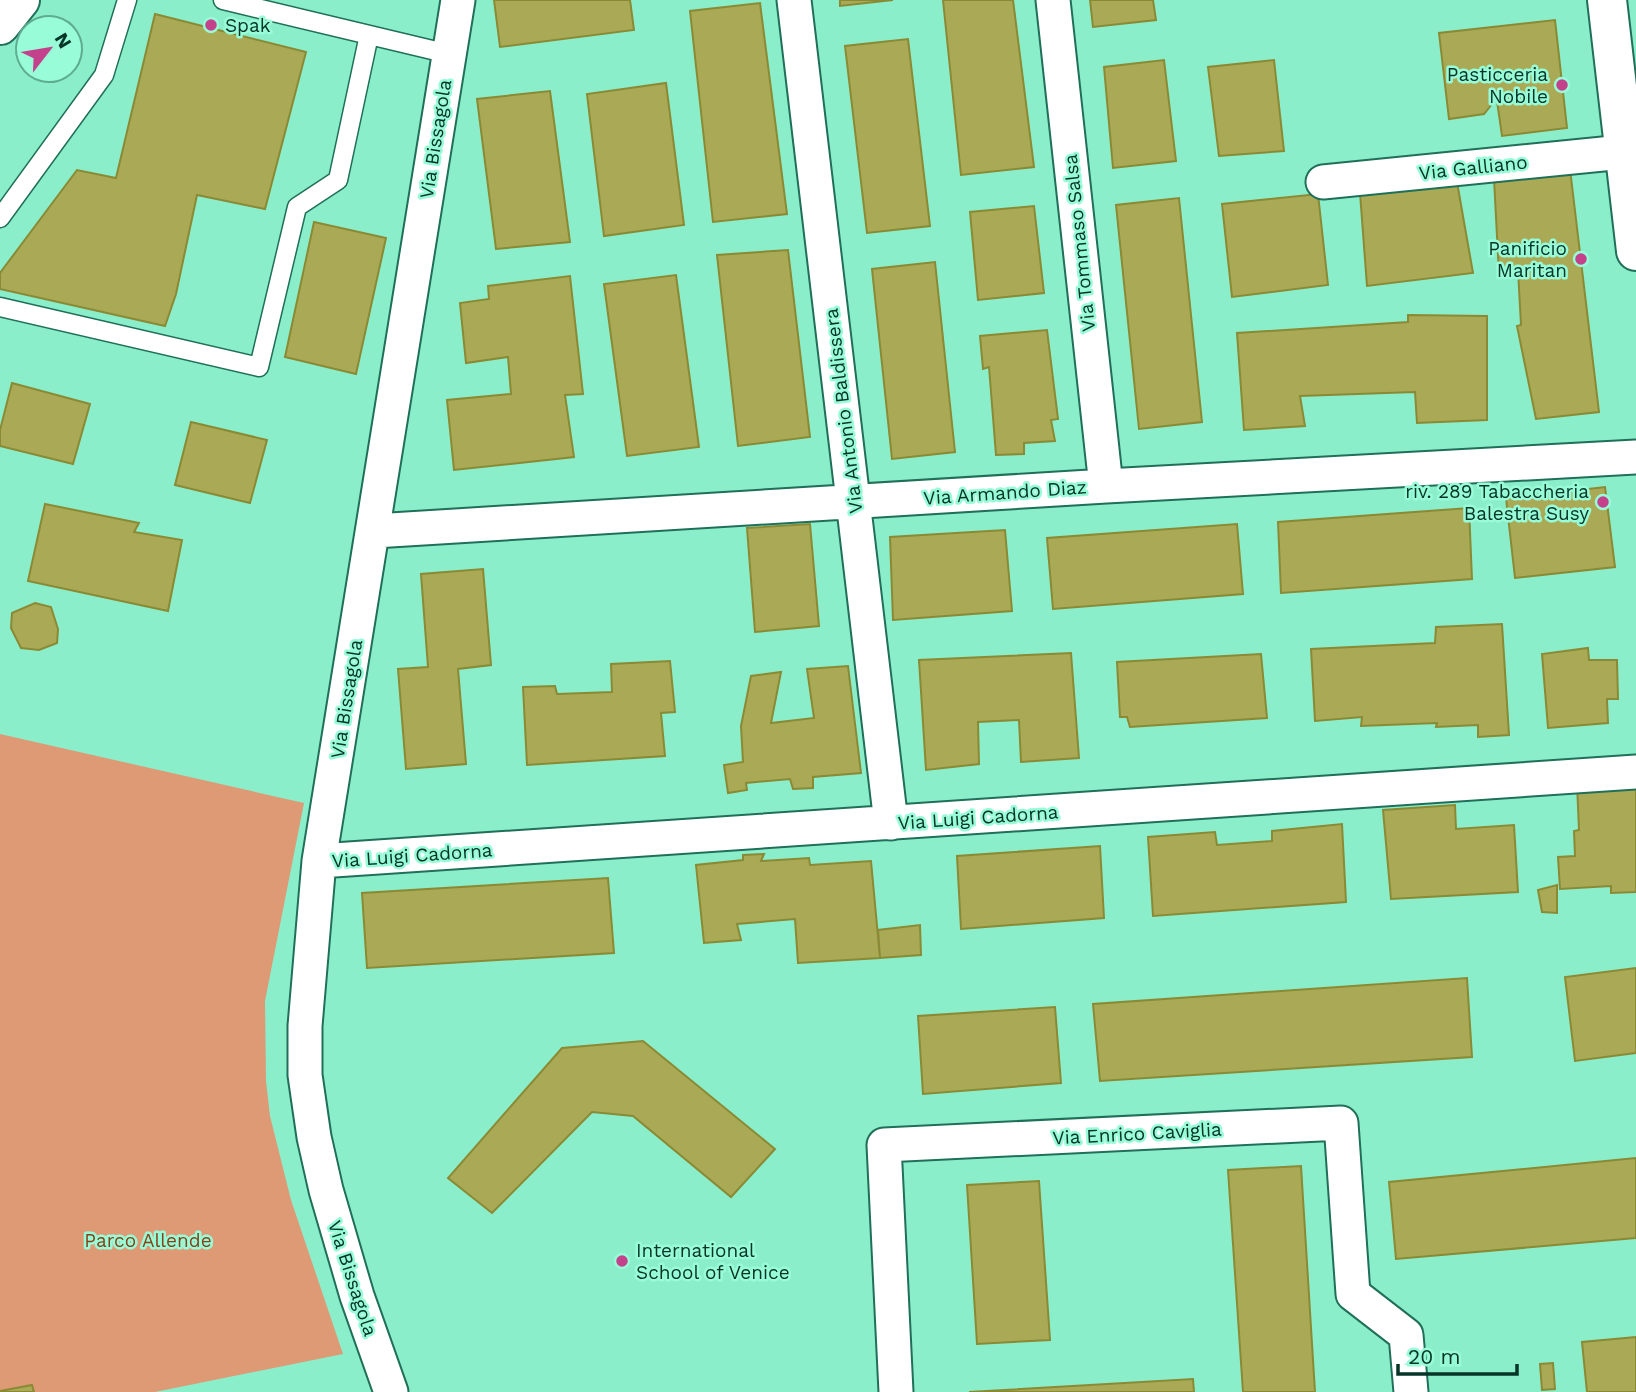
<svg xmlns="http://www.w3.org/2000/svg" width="1636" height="1392" font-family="'Work Sans',sans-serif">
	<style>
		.green { fill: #dd9a75 }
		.building { fill: #aaaa56; stroke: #8a8a35; stroke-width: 2 }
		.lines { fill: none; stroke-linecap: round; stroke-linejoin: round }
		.lane-casing { stroke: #206f58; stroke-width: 21 }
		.street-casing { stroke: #206f58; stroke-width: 37 }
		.secondary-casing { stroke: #206f58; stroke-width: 42 }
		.lane { stroke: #fff; stroke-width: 18 }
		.street { stroke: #fff; stroke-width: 33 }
		.secondary { stroke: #fff; stroke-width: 38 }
		.poi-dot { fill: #c3428b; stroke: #98fcd8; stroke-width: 2.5 }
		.labels { text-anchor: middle; stroke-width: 5; stroke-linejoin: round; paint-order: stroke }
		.poi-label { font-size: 19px; fill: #063427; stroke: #98fcd8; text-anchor: end }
		.street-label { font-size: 19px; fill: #063427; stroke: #98fcd8 }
		.park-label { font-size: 19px; fill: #864218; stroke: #98fcd8 }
	</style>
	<rect width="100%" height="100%" fill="#8beecb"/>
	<path class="green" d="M0,734L304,803L265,1001L266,1081L270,1116L291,1200L343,1354L155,1392H0Z"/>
	<path class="building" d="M494,0H630L634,30L500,47Z
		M840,0H893L840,6Z
		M943,0H1013L1034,167L961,175Z
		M1090,0H1153L1156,20L1093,27Z
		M760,3L787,214L713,222L690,11Z
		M155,14L306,52L265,209L197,195L176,294L165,326L0,289V273L77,170L116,178Z
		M1555,20L1567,128L1502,136L1496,94L1492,93V104L1484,114L1449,119L1439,33Z
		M908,39L930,226L867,233L845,46Z
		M1164,60L1176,161L1113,168L1104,67Z
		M1274,60L1284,151L1219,156L1208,67Z
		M666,83L684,225L604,236L587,94Z
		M550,91L570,242L496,249L477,99Z
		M1570,169L1599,412L1536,419L1517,326L1521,325L1518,270L1499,274L1494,179Z
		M1457,182L1473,273L1367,286L1360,193Z
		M1318,194L1328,285L1232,297L1222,204Z
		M1179,198L1202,422L1139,429L1116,205Z
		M1034,206L1044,293L978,300L970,212Z
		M314,222L386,238L356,374L285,357Z
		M788,250L810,437L738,446L717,255Z
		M935,262L955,452L892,459L872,269Z
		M676,275L699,447L627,456L604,284Z
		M570,276L583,394L565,395L574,457L454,470L447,400L511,394L508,357L466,363L460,303L489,299L488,286Z
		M1408,315L1487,316V420L1417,423L1415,392L1300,396L1305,426L1244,430L1237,333L1408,322Z
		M1047,330L1058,419L1051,420L1055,441L1024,443V454L996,455L989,367L983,369L980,336Z
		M12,383L90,404L73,464L0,446V430Z
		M191,422L267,440L250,503L175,485Z
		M1605,487L1615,567L1515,578L1506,498Z
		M45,504L139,523L134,532L182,540L168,611L28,581Z
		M1469,508L1472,579L1281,593L1278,522Z
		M810,524L819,626L755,632L747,528Z
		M1237,524L1243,594L1053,609L1047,538Z
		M1005,530L1012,611L893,620L890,537Z
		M483,569L491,665L458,669L466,764L406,769L398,669L428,667L421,574Z
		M35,603L51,607L58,629L57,643L39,650L21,648L11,628L12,613Z
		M1502,624L1509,735L1478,737V725L1436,727L1437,723L1361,726L1362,717L1315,721L1311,649L1435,643L1436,627Z
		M1588,648L1589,660H1617L1618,699H1607L1608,723L1548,728L1542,654Z
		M1071,653L1079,758L1021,762L1019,720L978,722L979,764L926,770L919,660Z
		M1261,654L1267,718L1130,727L1127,717H1120L1117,662Z
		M670,661L675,712L661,713L665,756L527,765L523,687L555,686L557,694L612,692L611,664Z
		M848,666L861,773L813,777V788L793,789L790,779L746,783L747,790L728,793L724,765L743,762L741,726L751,676L781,672L771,723L814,718L807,669Z
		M1636,781V892L1611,893V886L1560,889L1558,857L1575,856L1574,831L1579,830L1577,784Z
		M1455,805L1456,829L1514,825L1518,892L1391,899L1383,810Z
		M1342,824L1346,902L1153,916L1148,837L1215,832L1217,845L1272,841V831Z
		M1100,846L1104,918L961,929L957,856Z
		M764,854L761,861L809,858L810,865L871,861L880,958L798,963L795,919L737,924L741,940L704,943L696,865L743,860V855Z
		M608,878L614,953L367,968L362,893Z
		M1557,885V913L1542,912L1538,890Z
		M920,925L921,955L880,958L878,930Z
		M1636,968V1053L1575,1061L1565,977Z
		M1467,978L1472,1057L1100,1081L1093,1004Z
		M1055,1007L1061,1083L923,1094L918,1016Z
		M643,1041L775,1149L731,1197L633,1116L592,1112L492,1213L448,1178L562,1048Z
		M1636,1158V1238L1396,1259L1389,1182Z
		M1301,1166L1315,1392H1243L1228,1170Z
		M1039,1181L1050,1340L977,1344L967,1185Z
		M1636,1337V1392H1587L1582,1342Z
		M1553,1363L1555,1389L1542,1390L1540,1364Z
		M1193,1379L1194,1392H969Z
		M32,1385L34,1392H0V1391Z"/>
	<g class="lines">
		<defs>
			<path id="lane" d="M223,0L449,54
				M0,218L104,75L127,0
				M0,307L259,367L297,207L338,180L369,35"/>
			<path id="street" d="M794,0L891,823
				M1053,0L1106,486
				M1323,182L1623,152
				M374,531L1106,486L1636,457
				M319,861L1636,772
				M391,1392L357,1296L326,1190L314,1137L305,1075V1026L319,861L458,0
				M896,1392L884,1145L1341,1123L1353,1294L1406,1335L1411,1392"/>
			<path id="secondary" d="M1607,0L1636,251
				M0,25L20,0"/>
		</defs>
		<use href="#lane" class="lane-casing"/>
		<use href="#street" class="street-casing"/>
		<use href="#secondary" class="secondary-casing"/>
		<use href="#lane" class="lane"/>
		<use href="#street" class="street"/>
		<use href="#secondary" class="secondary"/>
	</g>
	<g class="poi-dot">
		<circle cx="211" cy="25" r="7"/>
		<circle cx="1562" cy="85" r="7"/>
		<circle cx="1581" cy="259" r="7"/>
		<circle cx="1603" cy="502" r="7"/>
		<circle cx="622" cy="1261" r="7"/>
	</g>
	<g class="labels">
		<g class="poi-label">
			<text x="225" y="32" text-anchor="start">Spak</text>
			<text x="1548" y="81">Pasticceria<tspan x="1548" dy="22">Nobile</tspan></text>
			<text x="1567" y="255">Panificio<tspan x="1567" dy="22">Maritan</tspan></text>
			<text x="1589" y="498">riv. 289 Tabaccheria<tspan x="1589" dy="22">Balestra Susy</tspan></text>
			<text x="636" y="1257" text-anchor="start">International<tspan x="636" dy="22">School of Venice</tspan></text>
		</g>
		<g class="street-label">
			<text transform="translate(435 139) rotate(-81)" y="7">Via Bissagola</text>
			<text transform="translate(1473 167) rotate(-6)" y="7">Via Galliano</text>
			<text transform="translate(1079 243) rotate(-96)" y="7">Via Tommaso Salsa</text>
			<text transform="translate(843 411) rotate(-97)" y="7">Via Antonio Baldissera</text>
			<text transform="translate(1005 492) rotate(-4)" y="7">Via Armando Diaz</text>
			<text transform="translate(346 699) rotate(-81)" y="7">Via Bissagola</text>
			<text transform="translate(978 817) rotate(-4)" y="7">Via Luigi Cadorna</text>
			<text transform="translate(412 855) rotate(-4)" y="7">Via Luigi Cadorna</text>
			<text transform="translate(1137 1133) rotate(-3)" y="7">Via Enrico Caviglia</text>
			<text transform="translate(353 1278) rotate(72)" y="7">Via Bissagola</text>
		</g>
		<g class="park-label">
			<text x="148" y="1247">Parco Allende</text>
		</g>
	</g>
	<g transform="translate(49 49) rotate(59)"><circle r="33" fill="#98fcd8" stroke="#5eac91" stroke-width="2"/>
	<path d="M0-5L12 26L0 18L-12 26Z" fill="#c3428b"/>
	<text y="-10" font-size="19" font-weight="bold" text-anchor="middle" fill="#063427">N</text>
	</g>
	<path d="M1398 1364v10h119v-10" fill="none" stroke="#063427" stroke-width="3.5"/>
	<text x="1408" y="1364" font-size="21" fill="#063427" stroke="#98fcd8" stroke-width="5" paint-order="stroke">20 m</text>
</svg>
